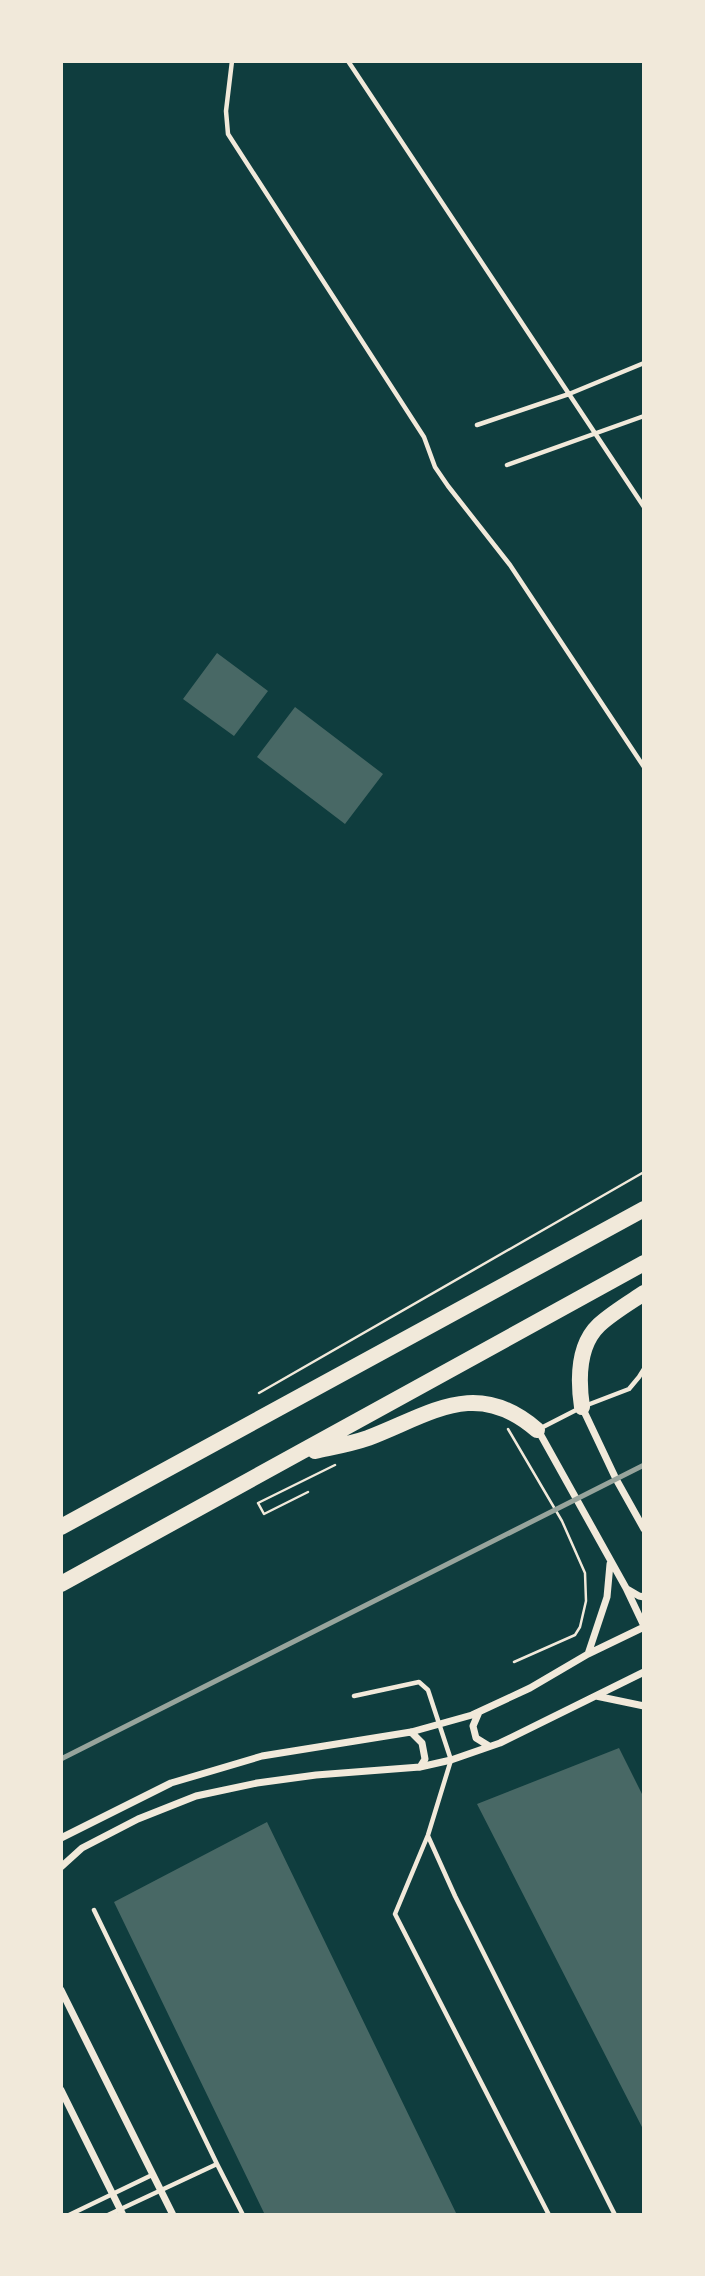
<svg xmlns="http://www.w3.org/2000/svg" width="705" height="2276" font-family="Jost,sans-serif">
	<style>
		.building { fill: #486865 }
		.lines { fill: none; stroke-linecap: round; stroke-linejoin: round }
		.path { stroke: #f1e9da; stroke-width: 2.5 }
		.service { stroke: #f1e9da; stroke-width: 4.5 }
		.minor { stroke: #f1e9da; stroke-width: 7 }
		.trunk { stroke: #f1e9da; stroke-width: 16 }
		.rail { stroke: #97a49c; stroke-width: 5 }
	</style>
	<rect width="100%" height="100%" fill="#0f3d3e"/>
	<path class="building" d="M217,653L268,691L234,736L183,699Z
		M295,707L383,774L345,824L257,757Z
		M619,1748L644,1798V2131L477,1804Z
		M267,1822L457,2215H265L114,1902Z"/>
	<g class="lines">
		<path class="path" d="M259,1393L644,1172
			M508,1429L562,1521L585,1573L586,1601L580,1627L575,1635L514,1662
			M308,1492L264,1514L258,1503L335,1465"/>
		<path class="service" d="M232,61L226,111L228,134L424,437L435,467L448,486L510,565L644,767
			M348,61L644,507
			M477,425L569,394L644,363
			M507,465L644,416
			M541,1428L582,1407L629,1389L639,1377L644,1369
			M354,1696L419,1682L428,1690L451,1760L428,1835L395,1914L549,2215
			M428,1836L455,1896L615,2215
			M94,1910L217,2164L108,2215
			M217,2164L243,2215
			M69,2215L152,2175"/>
		<path class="minor" d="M582,1407L616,1479L644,1529
			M538,1430L626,1588L644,1626
			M627,1589L639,1596L644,1597
			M588,1654L607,1597L610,1564
			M596,1696L644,1706
			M479,1712L473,1726L476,1738L489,1746
			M411,1732L422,1743L425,1759L420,1767
			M61,1838L171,1783L262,1756L411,1732L472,1715L530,1688L588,1654L644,1627
			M61,1867L82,1848L138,1819L196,1796L257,1783L316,1775L420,1767L451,1760L500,1743L644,1672
			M61,1990L173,2215
			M61,2090L123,2215"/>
		<path class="trunk" d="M582,1407C578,1380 577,1346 599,1325C612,1313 629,1303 644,1293
			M315,1451C333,1447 351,1444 368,1438C431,1414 476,1377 537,1430
			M61,1527L644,1209
			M61,1584L644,1263"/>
		<path class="rail" d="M61,1759L644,1465"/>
	</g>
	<rect width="705" height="2276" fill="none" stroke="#f1e9da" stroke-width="126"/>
</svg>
